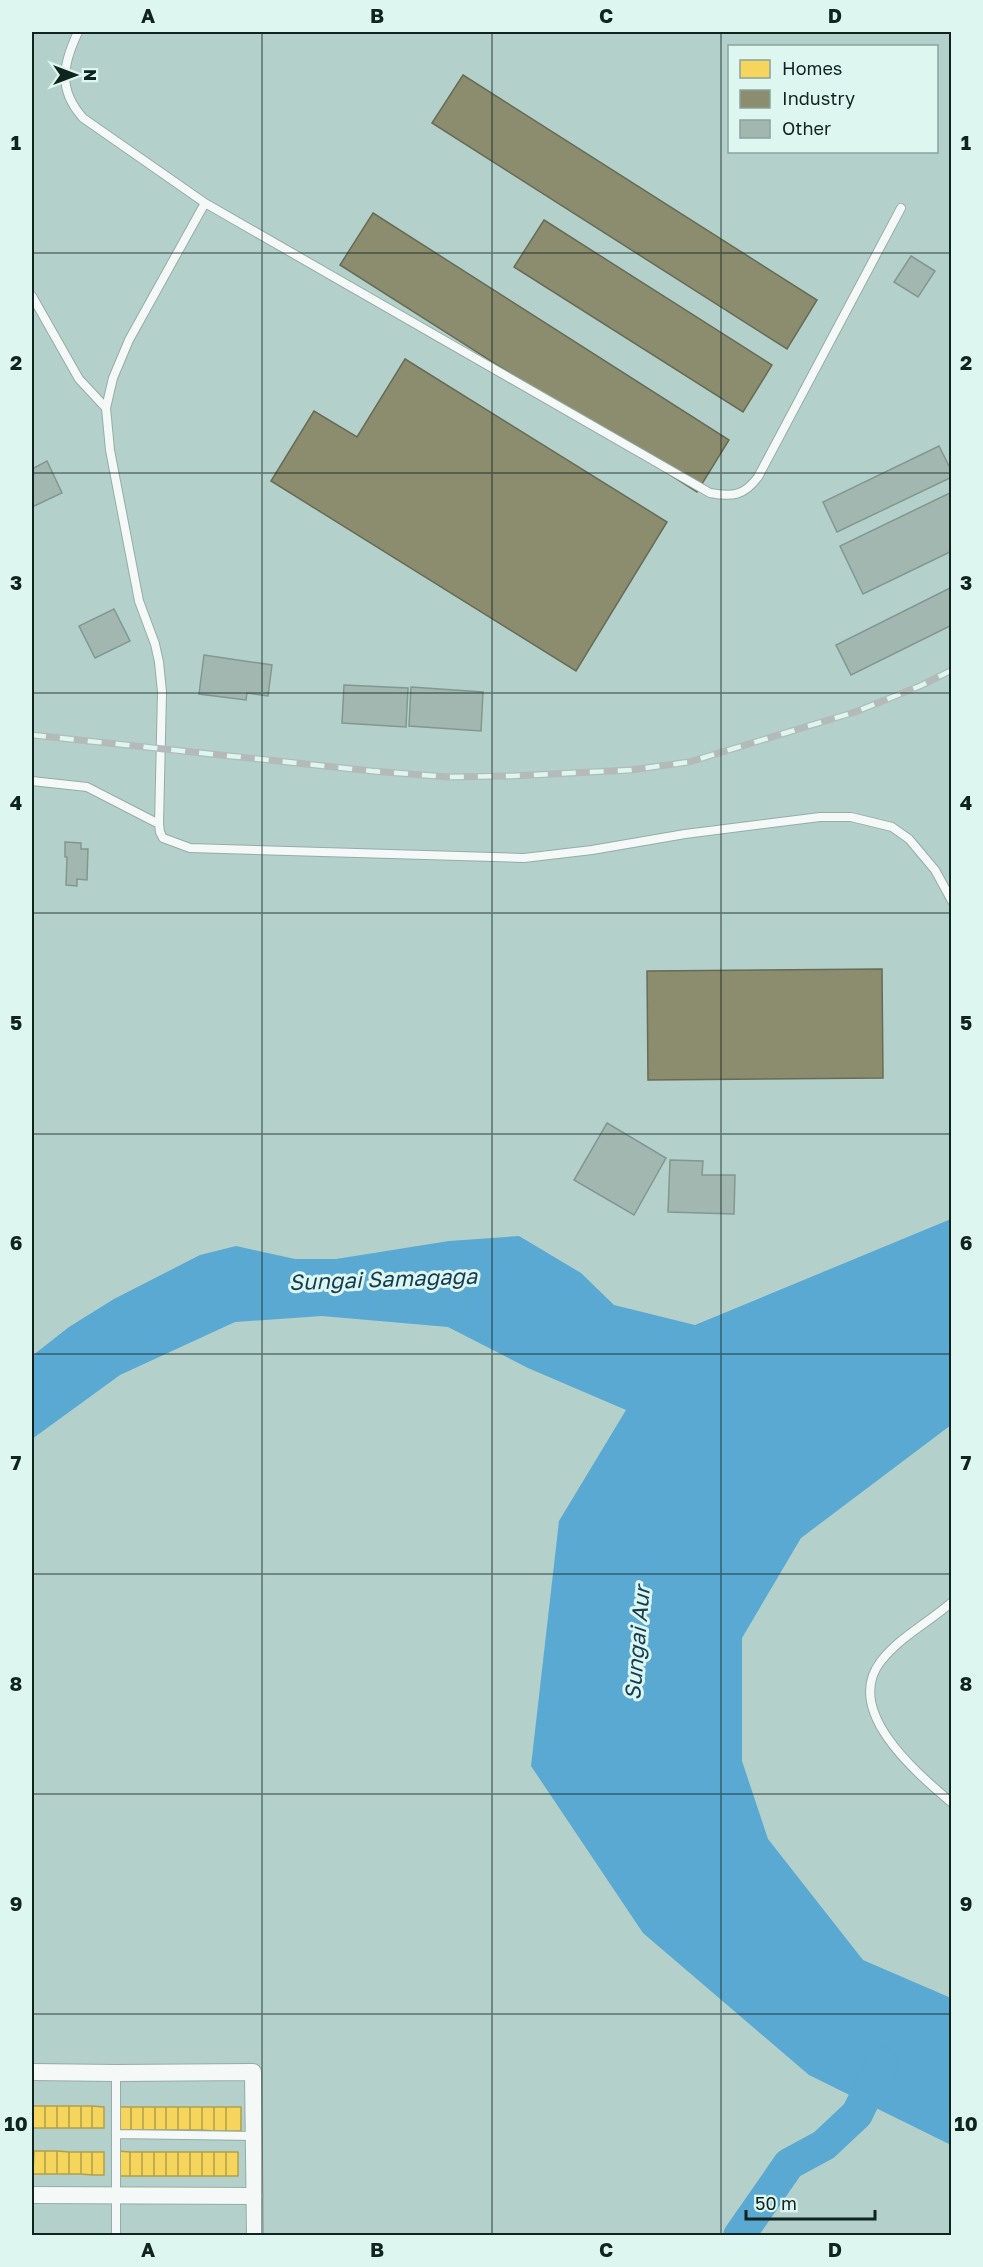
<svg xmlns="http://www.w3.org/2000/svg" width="983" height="2267" font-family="'Golos Text',sans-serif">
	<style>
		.water { fill: #59a9d2 }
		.homes { fill: #f6d55c; stroke: #b1a04a; stroke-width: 1.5 }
		.industry { fill: #8c8c6e; stroke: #666c56; stroke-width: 1.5 }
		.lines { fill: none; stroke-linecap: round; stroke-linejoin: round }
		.river { stroke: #59a9d2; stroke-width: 32 }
		.building { fill: #a2b7b0; stroke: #829790; stroke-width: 1.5 }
		.service-casing { stroke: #95aca7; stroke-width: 10 }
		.minor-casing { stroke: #95aca7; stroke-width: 18 }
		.service { stroke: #f4f8f7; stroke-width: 8 }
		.minor { stroke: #f4f8f7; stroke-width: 16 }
		.rail-casing { stroke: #b3bab9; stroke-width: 7 }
		.rail { stroke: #ddf6f0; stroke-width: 4.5; stroke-dasharray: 14; stroke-linecap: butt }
		.grid { fill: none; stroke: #0f231f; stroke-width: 1.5; stroke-opacity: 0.55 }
		.labels { text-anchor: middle; stroke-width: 6; stroke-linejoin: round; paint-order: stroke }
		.water-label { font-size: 22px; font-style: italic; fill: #133c55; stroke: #ddf6f0 }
		.neatline { fill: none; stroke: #0f231f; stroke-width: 2 }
		.grid-label { font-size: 20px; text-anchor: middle; font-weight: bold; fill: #0f231f }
	</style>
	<rect width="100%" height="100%" fill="#b4d0ca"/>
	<path class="water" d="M951,1219V1425L801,1538L742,1638V1761L768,1839L863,1960L951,1998V2145L809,2075L643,1933L531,1766L559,1521L626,1410L528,1368L448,1327L322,1316L235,1322L120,1375L32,1439V1356L69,1327L114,1299L200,1255L236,1246L295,1259H336L449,1241L519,1236L581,1273L614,1305L695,1325Z"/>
	<path class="homes" d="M33,2106H45V2128H33Z
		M45,2106H57V2128H45Z
		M57,2106H69V2128H57Z
		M69,2106H81V2128H69Z
		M81,2106H92V2128H81Z
		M92,2106L104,2107V2128H92Z
		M119,2107H131V2130H119Z
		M131,2107H143V2130H131Z
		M143,2107H155V2130H143Z
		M155,2107H166V2130H155Z
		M166,2107H178V2130H166Z
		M178,2107H190V2130H178Z
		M190,2107H202V2130H190Z
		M202,2107H214V2131L202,2130Z
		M214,2107H226V2131H214Z
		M226,2107H241V2131H226Z
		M32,2151H34L33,2174H32Z
		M34,2151H45V2174H33Z
		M45,2151H57V2174H45Z
		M57,2151L69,2152V2174H57Z
		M118,2151L130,2152V2176H118Z
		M69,2152H81V2174H69Z
		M81,2152H92V2175L81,2174Z
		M92,2152H104V2175H92Z
		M130,2152H142V2176H130Z
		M142,2152H154V2176H142Z
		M154,2152H166V2176H154Z
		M166,2152H178V2176H166Z
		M178,2152H190V2176H178Z
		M190,2152H202V2176H190Z
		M202,2152H214V2176H202Z
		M214,2152H226V2176H214Z
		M226,2152H238V2176H226Z"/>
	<path class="industry" d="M463,75L817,300L787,349L432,123Z
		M373,213L729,440L697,492L340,265Z
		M544,220L772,365L743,412L514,267Z
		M405,359L667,522L576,671L271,481L314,411L357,437Z
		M882,969L883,1078L648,1080L647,971Z"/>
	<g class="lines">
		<path class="river" d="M739,2236L789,2164L824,2145L857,2114L882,2063"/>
	</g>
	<path class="building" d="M911,256L935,271L918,297L894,282Z
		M939,446L952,472V477L837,532L823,502Z
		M47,461L62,493L32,507V469Z
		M952,492V551L863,594L840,546Z
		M952,587V625L851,675L836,645Z
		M114,609L130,641L95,658L79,626Z
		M204,655L272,665L268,696L247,693L246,700L199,694Z
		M344,685L408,688L406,727L342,723Z
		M411,687L483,692L481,731L409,726Z
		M65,842L81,843V849H88L87,880L77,879V886L66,885L67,857H65Z
		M607,1123L666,1158L634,1215L574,1180Z
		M670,1160L703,1161L702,1175H735L734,1214L668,1212Z"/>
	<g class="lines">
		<defs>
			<path id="service" d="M78,32C63,64 57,89 83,118L205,203L129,340L113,378L106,408L110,450L139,601L155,644L159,662L162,692L159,824L160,832L163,838L190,848L524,858L592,850L685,834L820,817H851L892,827L909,839L935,870L952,901
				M205,203L710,493C732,497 744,496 758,477L901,208
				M32,296L79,379L106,408
				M32,781L87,787L159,824
				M952,1602C928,1623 901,1636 881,1661C842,1711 918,1774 952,1803
				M116,2134L254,2136
				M116,2236V2073"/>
			<path id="minor" d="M32,2072L116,2073L253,2072L255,2236
				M32,2195L255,2196"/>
		</defs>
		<use href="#service" class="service-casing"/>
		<use href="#minor" class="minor-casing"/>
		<use href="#service" class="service"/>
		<use href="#minor" class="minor"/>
		<defs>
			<path id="rail" d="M32,735L372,771L448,777L512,776L631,770L689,762L855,712L920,686L952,670"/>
		</defs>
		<use href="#rail" class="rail-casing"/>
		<use href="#rail" class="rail"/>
	</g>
	<path class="grid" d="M262,32V2236M492,32V2236M721,32V2236M32,253H952M32,473H952M32,693H952M32,913H952M32,1134H952M32,1354H952M32,1574H952M32,1794H952M32,2014H952"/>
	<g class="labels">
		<g class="water-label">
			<text transform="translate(383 1279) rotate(-2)" y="8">Sungai Samagaga</text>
			<text transform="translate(637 1643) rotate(-85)" y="8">Sungai Aur</text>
		</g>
	</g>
	<rect width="983" height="2267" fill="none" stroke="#ddf6f0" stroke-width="66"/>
	<rect x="728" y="45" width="210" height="108" fill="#ddf6f0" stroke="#8ba29c" stroke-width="1.5"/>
	<rect x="740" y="60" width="30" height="18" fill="#f6d55c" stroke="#8ba29c" stroke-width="1.5"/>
	<text x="782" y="75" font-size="18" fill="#0f231f">Homes</text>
	<rect x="740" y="90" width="30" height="18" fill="#8c8c6e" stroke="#8ba29c" stroke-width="1.5"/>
	<text x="782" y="105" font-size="18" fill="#0f231f">Industry</text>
	<rect x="740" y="120" width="30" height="18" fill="#a2b7b0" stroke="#8ba29c" stroke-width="1.5"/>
	<text x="782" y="135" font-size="18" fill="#0f231f">Other</text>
	<g transform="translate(75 75) rotate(90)" stroke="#ddf6f0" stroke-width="4.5" paint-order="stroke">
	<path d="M0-4.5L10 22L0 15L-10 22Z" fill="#0f231f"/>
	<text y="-9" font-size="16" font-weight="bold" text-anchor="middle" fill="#0f231f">N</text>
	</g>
	<path d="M746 2210v9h129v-9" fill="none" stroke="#0f231f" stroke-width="3"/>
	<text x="755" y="2210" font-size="18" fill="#0f231f" stroke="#ddf6f0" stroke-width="4.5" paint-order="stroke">50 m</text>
	<rect x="33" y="33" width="917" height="2201" class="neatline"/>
	<g class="grid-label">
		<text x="148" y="23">A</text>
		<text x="377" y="23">B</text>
		<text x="606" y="23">C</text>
		<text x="835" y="23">D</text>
		<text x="16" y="150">1</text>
		<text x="966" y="150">1</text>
		<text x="16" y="370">2</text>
		<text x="966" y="370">2</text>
		<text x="16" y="590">3</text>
		<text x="966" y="590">3</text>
		<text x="16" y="810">4</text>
		<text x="966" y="810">4</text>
		<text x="16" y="1030">5</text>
		<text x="966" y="1030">5</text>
		<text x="16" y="1250">6</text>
		<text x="966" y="1250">6</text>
		<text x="16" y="1470">7</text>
		<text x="966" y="1470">7</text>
		<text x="16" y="1691">8</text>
		<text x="966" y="1691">8</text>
		<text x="16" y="1911">9</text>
		<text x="966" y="1911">9</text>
		<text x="16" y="2131">10</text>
		<text x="966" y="2131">10</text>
		<text x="148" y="2257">A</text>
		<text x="377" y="2257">B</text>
		<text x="606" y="2257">C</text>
		<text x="835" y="2257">D</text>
	</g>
</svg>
